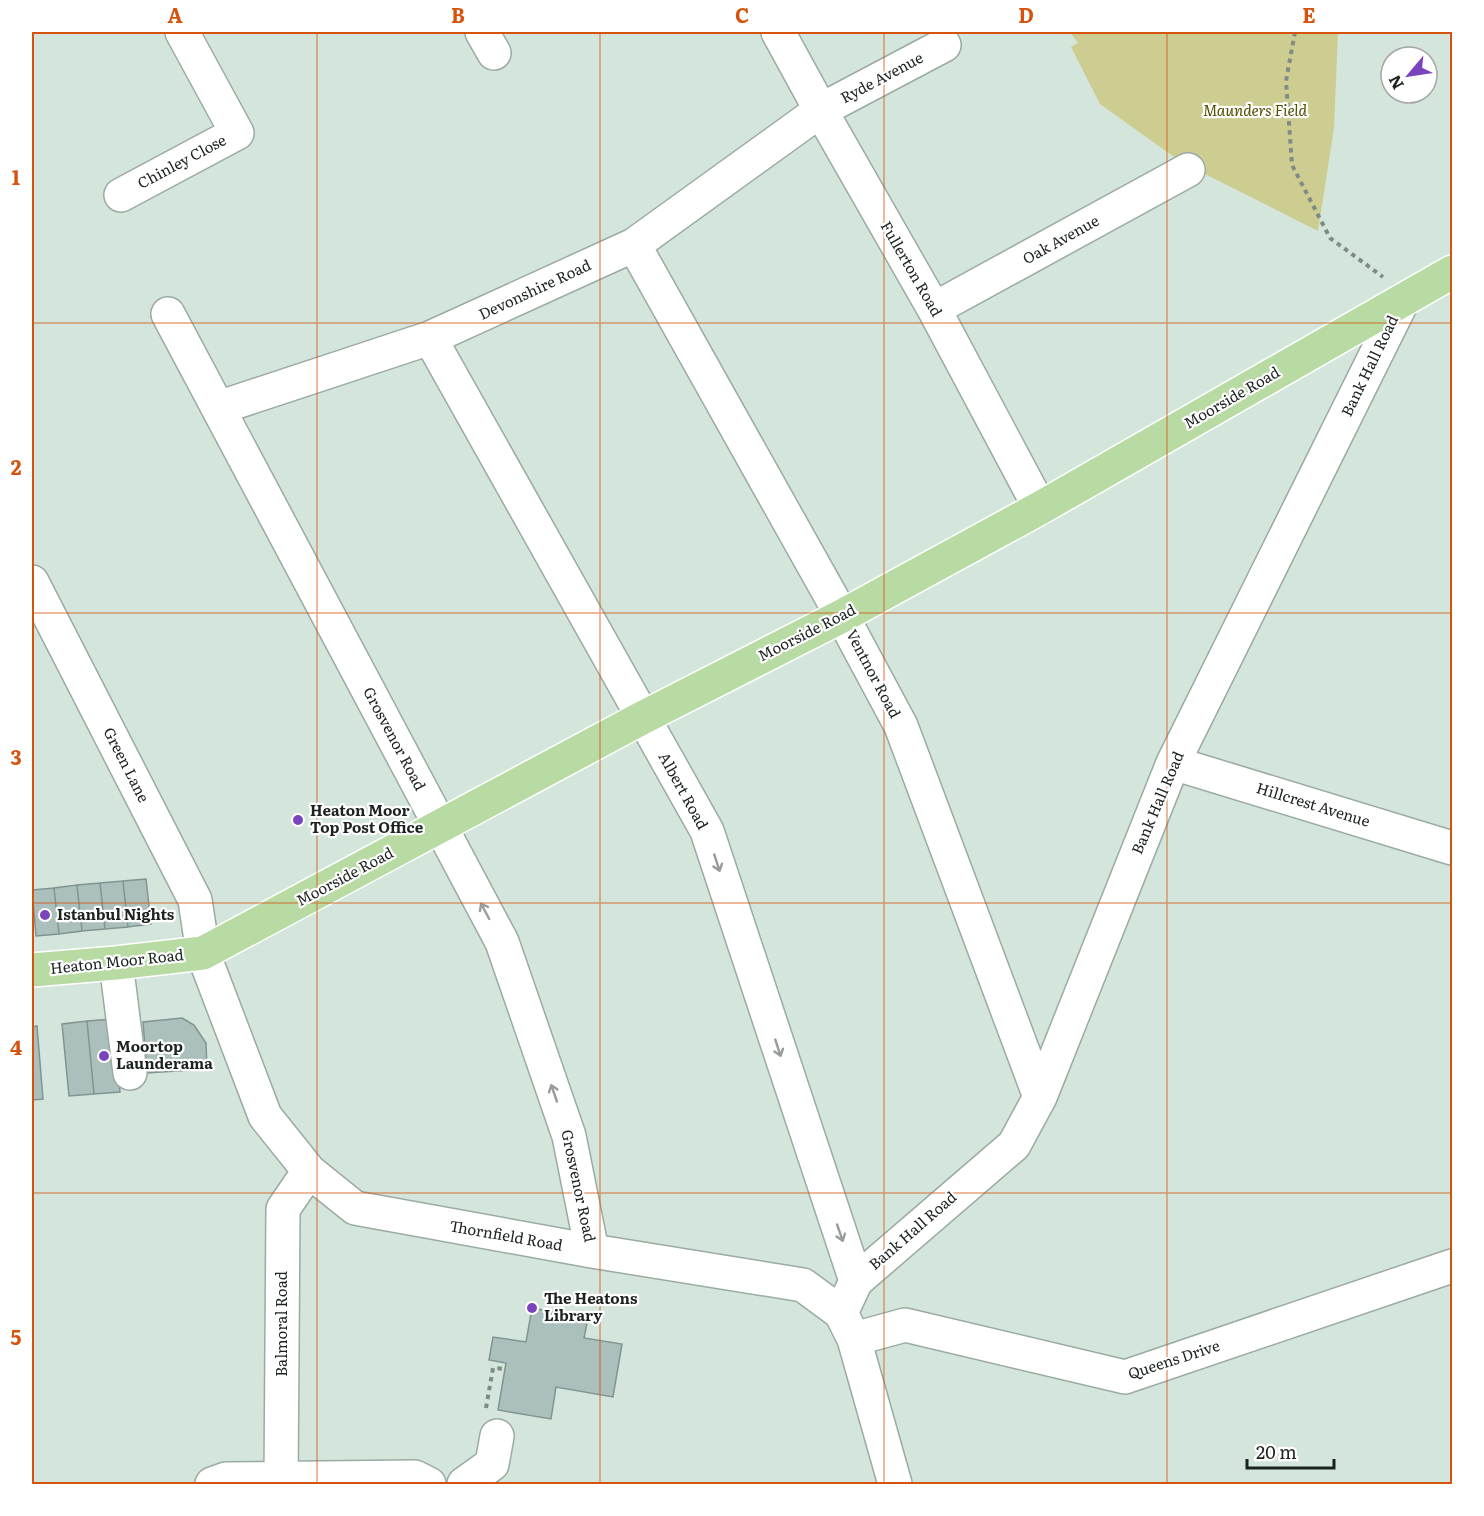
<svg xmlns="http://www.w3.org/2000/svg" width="1484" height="1516" font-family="Literata,serif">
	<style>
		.green { fill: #cdcd91 }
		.building { fill: #abbfbd; stroke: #809492; stroke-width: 1.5 }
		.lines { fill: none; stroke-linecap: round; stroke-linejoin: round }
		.minor-casing { stroke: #9aaba2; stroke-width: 36 }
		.major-casing { stroke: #fff; stroke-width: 36 }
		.path { stroke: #7f8c85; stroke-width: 4; stroke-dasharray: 4.5 4.5; stroke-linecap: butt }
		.minor { stroke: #fff; stroke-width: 33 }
		.major { stroke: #b8dba3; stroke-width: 33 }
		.oneway { stroke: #989c9a }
		.grid { fill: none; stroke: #d4540e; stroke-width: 1.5; stroke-opacity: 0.55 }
		.poi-dot { fill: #7a45bc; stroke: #fff; stroke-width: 2 }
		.labels { text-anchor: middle; stroke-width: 4.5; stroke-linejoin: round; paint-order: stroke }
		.street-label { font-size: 15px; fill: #1b221f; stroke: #fff }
		.park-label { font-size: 15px; font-style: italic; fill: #514f00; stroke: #fff }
		.poi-label { font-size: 15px; font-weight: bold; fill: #1b221f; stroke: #fff; text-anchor: start }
		.neatline { fill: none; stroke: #d4540e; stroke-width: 2 }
		.grid-label { font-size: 20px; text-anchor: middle; font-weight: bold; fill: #d4540e }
	</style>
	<rect width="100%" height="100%" fill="#d4e5dc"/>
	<path class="green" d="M1070,32H1338L1334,128L1318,231L1181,162L1100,104L1071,47L1078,43Z"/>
	<path class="building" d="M146,879L151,924L128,927L123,881Z
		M123,881L128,927L105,929L100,883Z
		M100,883L105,929L82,931L77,885Z
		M77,885L82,931L59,934L54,888Z
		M54,888L59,934L36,936L32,890Z
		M182,1018L194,1025L206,1043L207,1069L147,1073L143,1022Z
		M113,1019L120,1092L94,1094L87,1021Z
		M87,1021L94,1094L69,1096L62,1024Z
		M37,1026L43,1099L32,1100V1027Z
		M532,1308L588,1318L584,1338L622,1344L613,1397L556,1387L551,1419L498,1410L506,1363L489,1360L493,1337L526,1342Z"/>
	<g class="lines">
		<defs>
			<path id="minor" d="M482,32L494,53
				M778,32L830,127L934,309L1040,508
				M121,195L237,133L182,32
				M634,245L842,616L901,726L1040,1097
				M934,309L1188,170
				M168,314L502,942L569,1136L592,1251
				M430,338L707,831L856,1281
				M218,408L430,338L634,245L821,110L944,45
				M32,582L195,900L203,953L265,1116L309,1171L355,1208L592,1251L803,1285L841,1313L854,1339L895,1484
				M1173,763L1452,848
				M116,963L130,1073
				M841,1313L856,1281L1014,1145L1040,1097L1173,763L1403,300
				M854,1339L905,1325L1125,1377L1452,1266
				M212,1484L226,1479L415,1477L429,1484
				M281,1484L283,1209L309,1171
				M464,1484L492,1464L497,1436"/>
			<path id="major" d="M32,970L116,963L203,953L642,718L842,616L1040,508L1452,272"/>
		</defs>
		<use href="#minor" class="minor-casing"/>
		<use href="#major" class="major-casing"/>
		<path class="path" d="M1295,32L1286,81L1292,165L1330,238L1383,277
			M486,1408L493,1368L505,1369"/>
		<use href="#minor" class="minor"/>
		<use href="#major" class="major"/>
	</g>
	<defs><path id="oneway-shaft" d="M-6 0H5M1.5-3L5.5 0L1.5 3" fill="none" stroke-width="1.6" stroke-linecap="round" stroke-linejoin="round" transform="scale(1.5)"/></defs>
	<g class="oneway">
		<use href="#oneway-shaft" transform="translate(717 863) rotate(72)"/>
		<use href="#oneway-shaft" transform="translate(485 911) rotate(-118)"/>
		<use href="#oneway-shaft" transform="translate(778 1048) rotate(72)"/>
		<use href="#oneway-shaft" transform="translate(554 1093) rotate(-109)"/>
		<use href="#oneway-shaft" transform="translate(840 1233) rotate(71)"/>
	</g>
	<path class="grid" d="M317,32V1484M600,32V1484M884,32V1484M1167,32V1484M32,323H1452M32,613H1452M32,903H1452M32,1193H1452"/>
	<g class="poi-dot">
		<circle cx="298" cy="820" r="6"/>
		<circle cx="45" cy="915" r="6"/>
		<circle cx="104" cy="1056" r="6"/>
		<circle cx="532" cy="1308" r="6"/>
	</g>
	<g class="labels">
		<g class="street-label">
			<text transform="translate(882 78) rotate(-28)" y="5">Ryde Avenue</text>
			<text transform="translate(182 162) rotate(-28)" y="5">Chinley Close</text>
			<text transform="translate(1061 240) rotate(-29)" y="5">Oak Avenue</text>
			<text transform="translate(911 269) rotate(60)" y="5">Fullerton Road</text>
			<text transform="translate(535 290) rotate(-25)" y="5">Devonshire Road</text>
			<text transform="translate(1370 366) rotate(-64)" y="5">Bank Hall Road</text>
			<text transform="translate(1232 398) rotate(-30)" y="5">Moorside Road</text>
			<text transform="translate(807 633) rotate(-27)" y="5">Moorside Road</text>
			<text transform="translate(873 674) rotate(62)" y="5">Ventnor Road</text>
			<text transform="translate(394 739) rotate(62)" y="5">Grosvenor Road</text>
			<text transform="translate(126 765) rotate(63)" y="5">Green Lane</text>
			<text transform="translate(683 791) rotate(61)" y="5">Albert Road</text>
			<text transform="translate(1158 803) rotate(-67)" y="5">Bank Hall Road</text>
			<text transform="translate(1313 805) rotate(17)" y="5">Hillcrest Avenue</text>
			<text transform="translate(345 877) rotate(-28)" y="5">Moorside Road</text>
			<text transform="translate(117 962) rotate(-6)" y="5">Heaton Moor Road</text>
			<text transform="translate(578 1186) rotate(78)" y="5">Grosvenor Road</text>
			<text transform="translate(913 1231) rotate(-41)" y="5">Bank Hall Road</text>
			<text transform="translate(506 1236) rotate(10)" y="5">Thornfield Road</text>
			<text transform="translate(282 1324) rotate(-90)" y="5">Balmoral Road</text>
			<text transform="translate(1174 1360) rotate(-18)" y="5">Queens Drive</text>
		</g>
		<g class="park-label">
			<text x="1255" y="116">Maunders Field</text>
		</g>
		<g class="poi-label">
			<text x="310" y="816">Heaton Moor<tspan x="310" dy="17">Top Post Office</tspan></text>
			<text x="57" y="920">Istanbul Nights</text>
			<text x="116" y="1052">Moortop<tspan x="116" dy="17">Launderama</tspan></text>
			<text x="544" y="1304">The Heatons<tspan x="544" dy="17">Library</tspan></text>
		</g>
	</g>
	<rect width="1484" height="1516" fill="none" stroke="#ffffff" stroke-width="66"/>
	<g transform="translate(1409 75) rotate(241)"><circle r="28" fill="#ffffff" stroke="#a4a7a5" stroke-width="1.5"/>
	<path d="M0-4.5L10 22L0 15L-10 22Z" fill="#7a45bc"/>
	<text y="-9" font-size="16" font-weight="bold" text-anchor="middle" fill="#1b221f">N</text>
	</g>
	<path d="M1247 1459v9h87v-9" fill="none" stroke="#1b221f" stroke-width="3"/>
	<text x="1256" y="1459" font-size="18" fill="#1b221f" stroke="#ffffff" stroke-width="4.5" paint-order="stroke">20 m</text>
	<rect x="33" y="33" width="1418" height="1450" class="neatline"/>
	<g class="grid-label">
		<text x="175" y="23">A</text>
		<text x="458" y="23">B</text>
		<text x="742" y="23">C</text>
		<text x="1026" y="23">D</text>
		<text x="1309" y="23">E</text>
		<text x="16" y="185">1</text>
		<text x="16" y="475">2</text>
		<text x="16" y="765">3</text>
		<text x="16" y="1055">4</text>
		<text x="16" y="1345">5</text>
	</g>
</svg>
